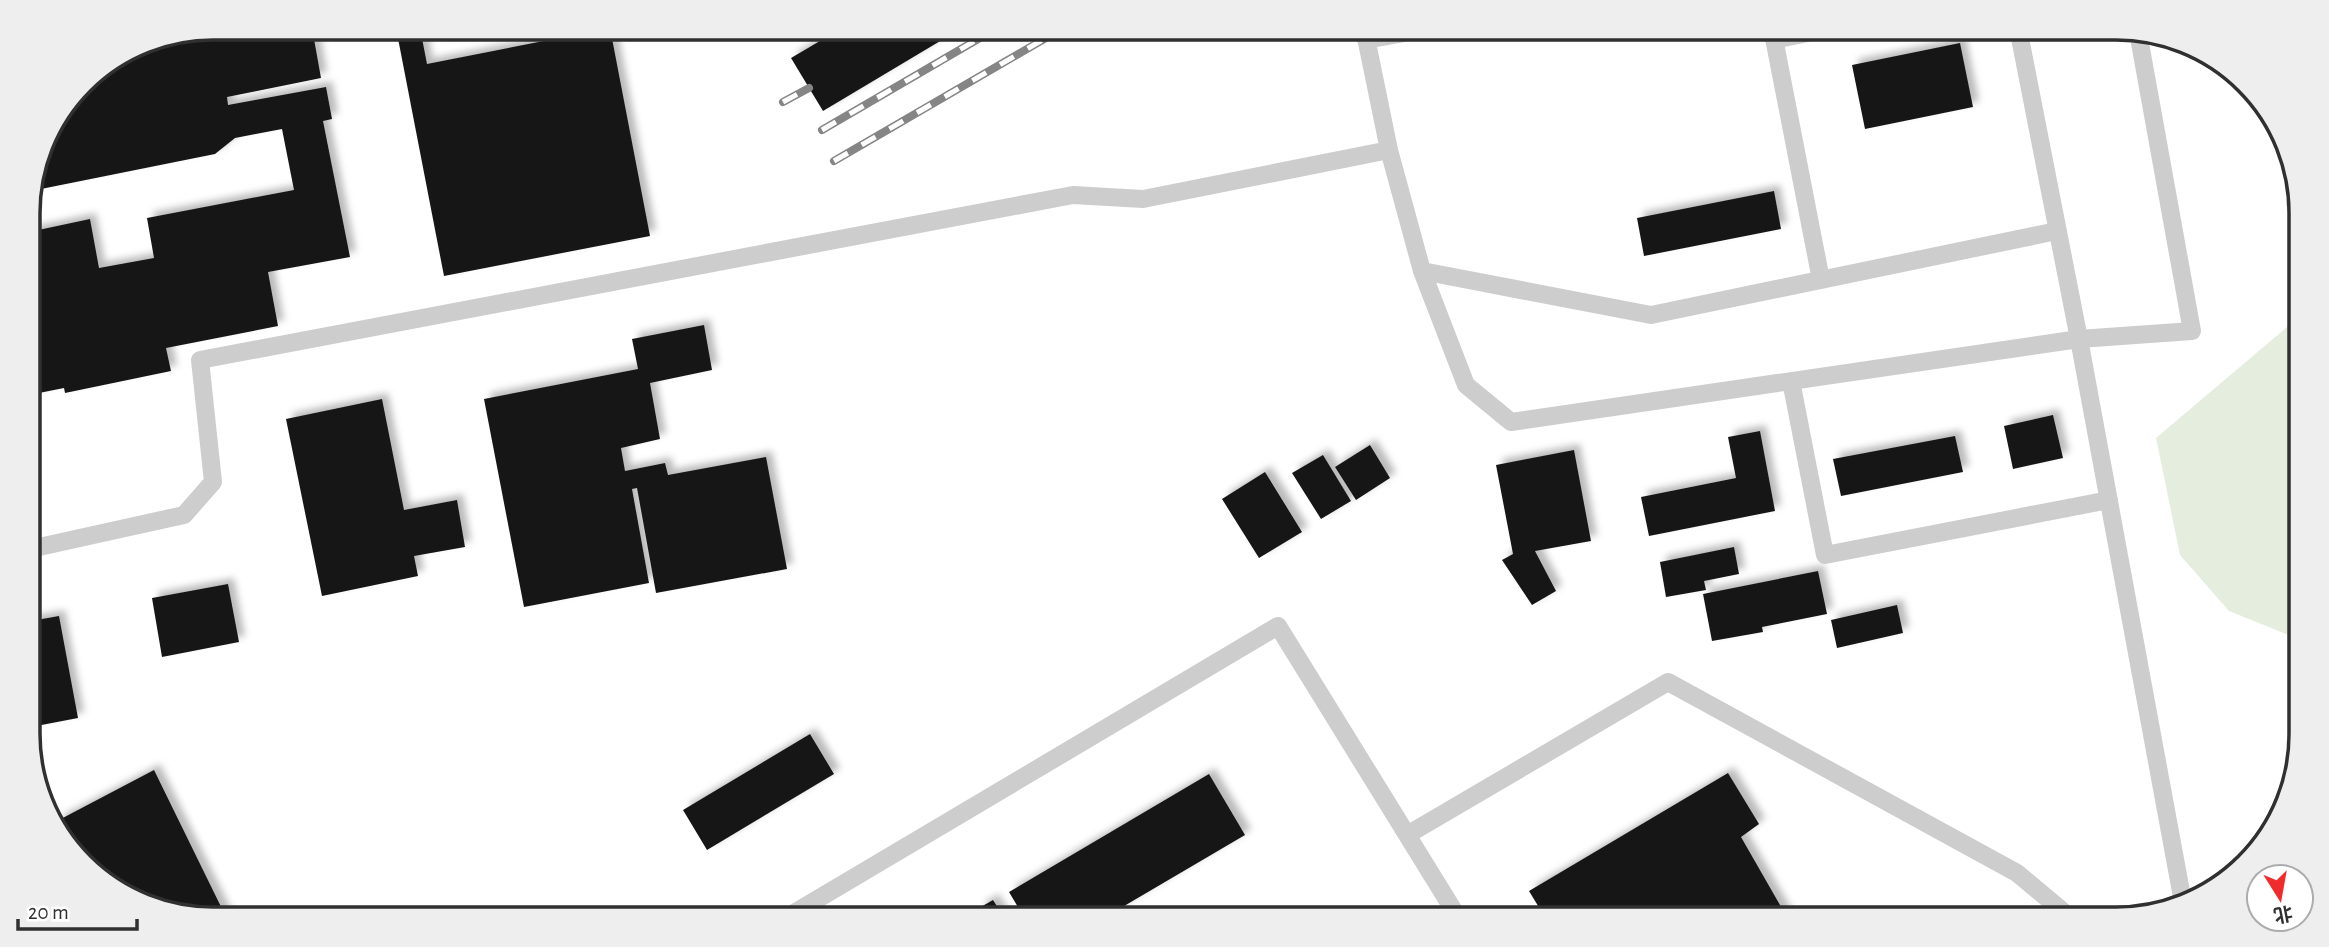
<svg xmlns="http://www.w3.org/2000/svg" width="2329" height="947" font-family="'Alegreya Sans','Noto Sans SC',sans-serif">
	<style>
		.green { fill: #e5eede }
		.building { fill: #171717; filter: url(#shadow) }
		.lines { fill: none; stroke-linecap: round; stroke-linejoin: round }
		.lane { stroke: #cdcdcd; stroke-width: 18 }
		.rail-casing { stroke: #858585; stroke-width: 8 }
		.rail { stroke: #fff; stroke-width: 5; stroke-dasharray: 16; stroke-linecap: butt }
		.rim { fill: none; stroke: #303030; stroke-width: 3.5 }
	</style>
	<defs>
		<filter id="shadow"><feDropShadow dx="6" dy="-6" stdDeviation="3.5" flood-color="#0004"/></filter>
	</defs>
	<rect width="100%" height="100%" fill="#fff"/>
	<path class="green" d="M2300,316L2301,640L2229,611L2180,555L2156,438Z"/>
	<path class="building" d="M214,28H312L321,78L227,97L228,105L326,87L332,119L323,121L350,257L268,272L278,326L166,348L171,371L65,393L64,388L29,395V232L90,219L99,268L154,258L147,218L294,190L282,129L235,138L215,154L31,191L47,132L91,74L143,42Z
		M396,28H420L427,64L610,28L650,236L444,276Z
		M842,28H962L823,111L791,58Z
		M1960,43L1973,107L1865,129L1852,65Z
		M1774,191L1781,229L1644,256L1637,218Z
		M704,325L712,370L650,383L660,439L621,448L625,471L665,463L668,475L766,457L787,569L656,593L637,488L632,489L649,583L524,607L484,399L638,369L632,339Z
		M382,399L404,510L457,500L465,547L414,556L418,576L322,596L286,419Z
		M2053,415L2063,458L2013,469L2004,426Z
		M1760,431L1775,511L1649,536L1641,497L1736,478L1728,437Z
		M1955,436L1963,472L1841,496L1833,459Z
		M1370,445L1390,478L1356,500L1335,467Z
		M1574,450L1591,541L1535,551L1556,591L1532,605L1502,560L1513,554L1496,465Z
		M1323,455L1351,501L1321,519L1292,473Z
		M1265,472L1302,532L1259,558L1222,499Z
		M1734,547L1739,574L1704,581L1706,590L1666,597L1660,562Z
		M1818,571L1827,614L1762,627L1763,632L1712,641L1703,594Z
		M228,584L239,642L162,657L152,598Z
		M1897,605L1903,633L1837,648L1831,620Z
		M59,616L78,718L31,727V621Z
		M810,734L834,774L707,850L683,810Z
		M154,770L227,919H214L154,909L74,855L57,821Z
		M1728,773L1759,824L1741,837L1788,919H1546L1529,891Z
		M1209,774L1245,835L1102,919H1025L1009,892Z
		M993,900L1005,919H986L979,908Z"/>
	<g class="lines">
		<path class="lane" d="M1364,28L1389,150L1422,271L1466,385L1511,422L2079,339L2192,331L2138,32
			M1772,28L1821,280
			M2018,28L2079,339L2182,897
			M1366,40L1432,28
			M1774,40L1832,28
			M1422,271L1651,315L2057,231
			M1791,381L1825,555L2109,500
			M30,549L184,515L213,482L200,360L1073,195L1143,199L1389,150
			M1407,835L1668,682L2017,873L2072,919
			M784,919L1278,626L1459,919"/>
		<defs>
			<path id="rail" d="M783,102L809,88
				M822,130L997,28
				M834,161L1063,28"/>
		</defs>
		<use href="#rail" class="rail-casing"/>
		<use href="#rail" class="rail"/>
	</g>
	<path d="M0 0H2329V947H0ZM213 40H2116A173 173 0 0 1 2289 213V734A173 173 0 0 1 2116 907H213A173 173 0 0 1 40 734V213A173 173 0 0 1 213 40Z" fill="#eee" fill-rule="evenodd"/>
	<path class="rim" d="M213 40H2116A173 173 0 0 1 2289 213V734A173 173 0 0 1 2116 907H213A173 173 0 0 1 40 734V213A173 173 0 0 1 213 40Z"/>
	<g transform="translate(2280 898) rotate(169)"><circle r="33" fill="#ffffff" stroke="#acacac" stroke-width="2"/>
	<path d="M0-5L12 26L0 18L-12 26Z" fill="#ef2b2b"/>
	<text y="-10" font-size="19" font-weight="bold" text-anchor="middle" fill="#303030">北</text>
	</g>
	<path d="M18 919v10h119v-10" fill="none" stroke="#303030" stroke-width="3.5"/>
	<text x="28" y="919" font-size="21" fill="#303030" stroke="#ffffff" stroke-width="5" paint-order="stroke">20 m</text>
</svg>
